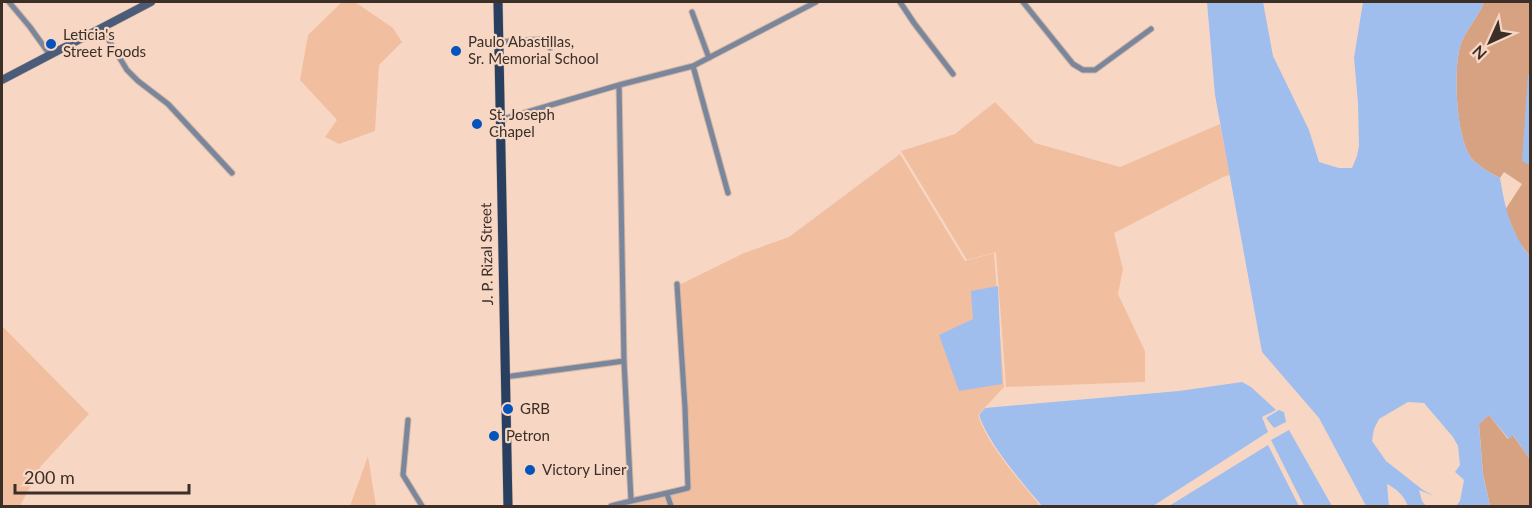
<svg xmlns="http://www.w3.org/2000/svg" width="1532" height="508" font-family="Lato,sans-serif">
	<style>
		.green { fill: #f1bf9f }
		.forest { fill: #d6a281 }
		.water { fill: #9fbeee }
		.lines { fill: none; stroke-linecap: round; stroke-linejoin: round }
		.street-casing { stroke: #d1b5a5; stroke-width: 7 }
		.secondary-casing { stroke: #d1b5a5; stroke-width: 9 }
		.primary-casing { stroke: #d1b5a5; stroke-width: 10 }
		.street { stroke: #79869b; stroke-width: 5 }
		.secondary { stroke: #4a5c79; stroke-width: 8 }
		.primary { stroke: #293f60; stroke-width: 9 }
		.poi-dot { fill: #0553bd; stroke: #f7d7c4; stroke-width: 2 }
		.labels { text-anchor: middle; stroke-width: 4.5; stroke-linejoin: round; paint-order: stroke }
		.poi-label { font-size: 15px; fill: #3b2f28; stroke: #f7d7c4; text-anchor: start }
		.street-label { font-size: 15px; fill: #3b2f28; stroke: #f7d7c4 }
	</style>
	<rect width="100%" height="100%" fill="#f7d7c4"/>
	<path class="green" d="M342,2H355L393,28L402,42L379,65L375,131L339,144L325,137L337,120L300,80L308,35Z
		M995,102L1035,143L1120,167L1220,124L1230,175L1223,177L1114,233L1123,269L1118,294L1145,351V382L1006,387L996,252L967,260L901,151L955,134Z
		M900,154L965,261L994,253L1004,387L978,415C987,445 1021,482 1040,506H674L669,493L690,487L679,285L744,253L789,237Z
		M2,326L89,414L41,466L20,506H2Z
		M368,456L376,506H350Z
		M667,494L671,506H611Z"/>
	<path class="forest" d="M1484,2H1530V257L1518,240L1505,210L1522,184L1504,172L1500,178C1491,173 1481,168 1473,160C1456,142 1453,71 1460,47C1464,31 1479,17 1484,2Z
		M1489,415L1508,439L1512,434L1530,459V506H1490L1483,474L1479,424Z"/>
	<path class="water" d="M1207,2H1263L1273,56L1309,130L1319,162L1339,168H1352L1357,156L1359,146L1358,102L1354,58L1363,2H1484C1479,17 1464,31 1460,47C1453,71 1456,142 1473,160C1481,168 1491,173 1500,178C1506,212 1510,230 1530,257V459L1513,435L1509,439L1489,415L1479,424L1483,475L1490,506H1456L1460,501L1464,480L1455,472L1460,465L1458,446L1453,437L1424,403L1408,402L1379,419L1374,429L1372,441L1386,461L1423,490L1434,496L1419,490L1422,501L1426,506H1408C1404,496 1397,489 1387,484L1389,506H1366L1319,418L1262,352L1215,95Z
		M1528,74H1530V165L1522,161Z
		M998,286L1002,384L959,391L939,335L973,319L971,291Z
		M1242,382L1251,387L1276,410L1262,417L1268,432L1153,506H1042C1022,482 989,445 979,415L985,408L1179,391Z
		M1279,410L1284,412L1286,422L1274,428L1266,418Z
		M1289,430L1332,506H1304L1271,440Z
		M1268,445L1299,506H1169Z"/>
	<g class="lines">
		<defs>
			<path id="street" d="M9,2L30,27L50,55
				M900,2L914,23L953,74
				M1023,2L1073,64L1083,70H1095L1151,29
				M692,12L709,58
				M102,29L127,70L138,81L168,104L232,173
				M498,42L547,39L549,40L550,48
				M693,66L728,193
				M619,85L693,66L816,2
				M500,120L619,85L624,361L631,500
				M505,377L624,361
				M408,420L403,475L422,506
				M667,494L671,506
				M611,506C636,499 662,495 688,488L685,407L677,284"/>
			<path id="secondary" d="M2,80L151,2"/>
			<path id="primary" d="M498,2L508,506"/>
		</defs>
		<use href="#street" class="street-casing"/>
		<use href="#secondary" class="secondary-casing"/>
		<use href="#primary" class="primary-casing"/>
		<use href="#street" class="street"/>
		<use href="#secondary" class="secondary"/>
		<use href="#primary" class="primary"/>
	</g>
	<g class="poi-dot">
		<circle cx="51" cy="44" r="6"/>
		<circle cx="456" cy="51" r="6"/>
		<circle cx="477" cy="124" r="6"/>
		<circle cx="508" cy="409" r="6"/>
		<circle cx="494" cy="436" r="6"/>
		<circle cx="530" cy="470" r="6"/>
	</g>
	<g class="labels">
		<g class="poi-label">
			<text x="63" y="40">Leticia's<tspan x="63" dy="17">Street Foods</tspan></text>
			<text x="468" y="47">Paulo Abastillas,<tspan x="468" dy="17">Sr. Memorial School</tspan></text>
			<text x="489" y="120">St. Joseph<tspan x="489" dy="17">Chapel</tspan></text>
			<text x="520" y="414">GRB</text>
			<text x="506" y="441">Petron</text>
			<text x="542" y="475">Victory Liner</text>
		</g>
		<g class="street-label">
			<text transform="translate(487 254) rotate(-91)" y="5">J. P. Rizal Street</text>
		</g>
	</g>
	<rect width="1532" height="508" fill="none" stroke="#3b2f28" stroke-width="6"/>
	<g transform="translate(1490 42) rotate(225)" stroke="#f7d7c4" stroke-width="4.5" paint-order="stroke">
	<path d="M0-4.5L10 22L0 15L-10 22Z" fill="#3b2f28"/>
	<text y="-9" font-size="16" font-weight="bold" text-anchor="middle" fill="#3b2f28">N</text>
	</g>
	<path d="M15 484v9h174v-9" fill="none" stroke="#3b2f28" stroke-width="3"/>
	<text x="24" y="484" font-size="18" fill="#3b2f28" stroke="#f7d7c4" stroke-width="4.5" paint-order="stroke">200 m</text>
</svg>
